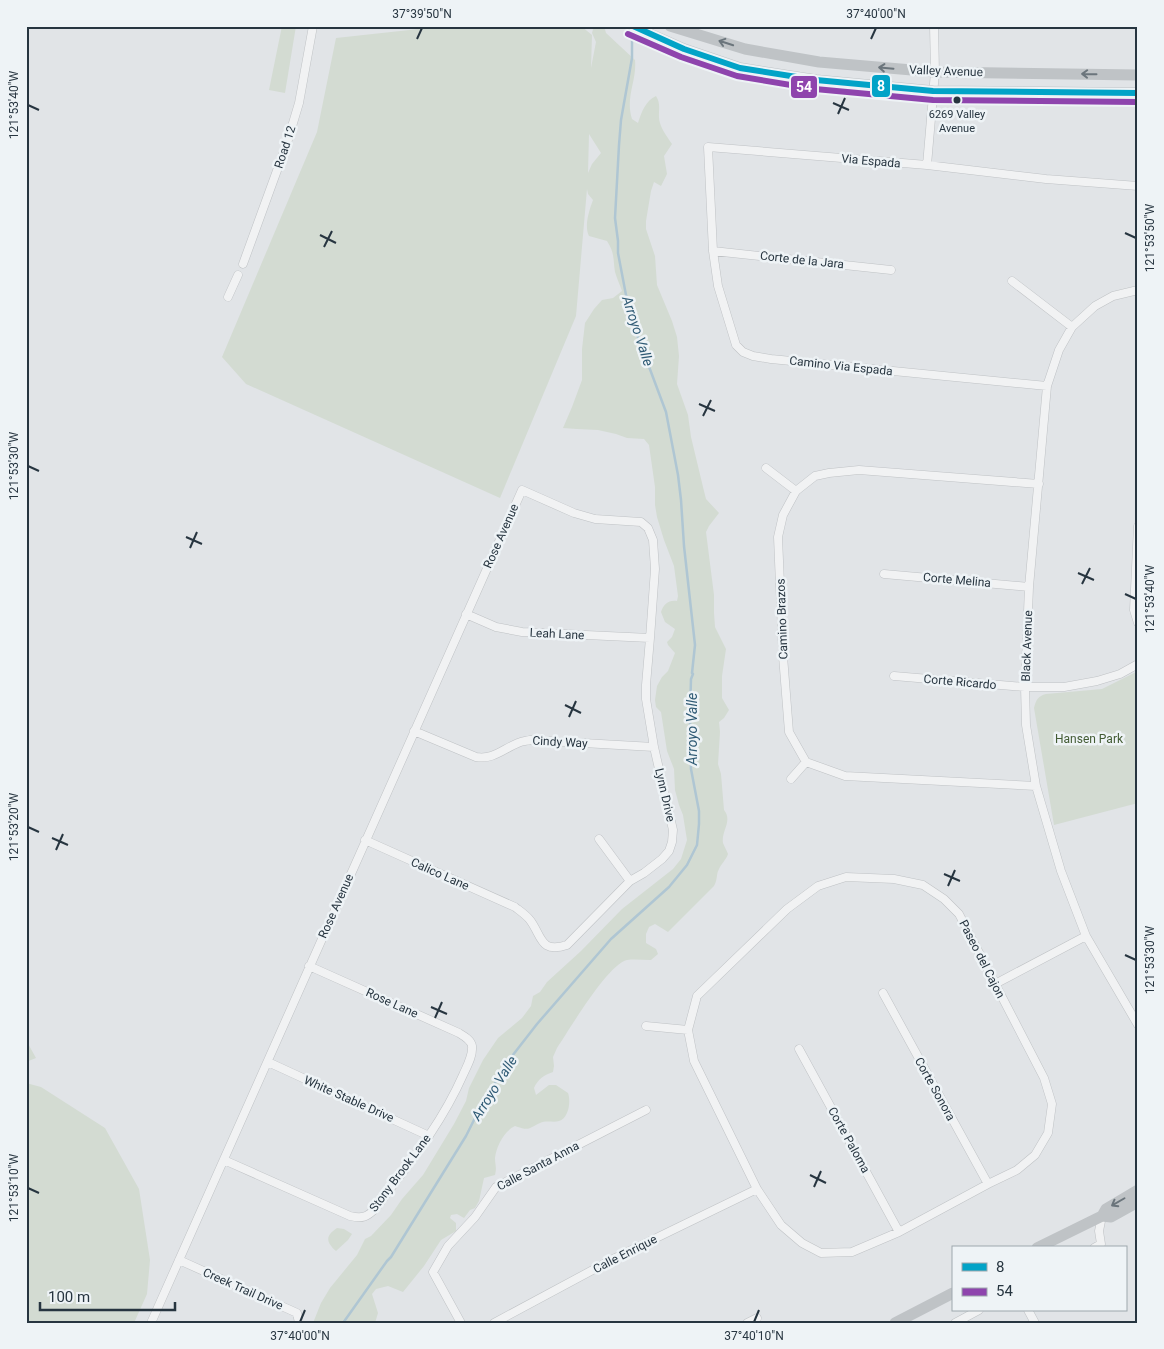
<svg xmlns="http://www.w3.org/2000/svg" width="1164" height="1349" font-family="Roboto,sans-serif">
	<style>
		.green { fill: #d3dbd2; fill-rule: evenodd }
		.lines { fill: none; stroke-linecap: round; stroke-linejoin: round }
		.stream { stroke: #afc6d3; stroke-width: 2.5 }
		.minor-casing { stroke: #bfc2c5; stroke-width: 9 }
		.minor { stroke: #f1f2f3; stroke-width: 8 }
		.secondary { stroke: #bfc3c6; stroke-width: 11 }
		.bus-1-casing { stroke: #eef3f6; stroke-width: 10 }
		.bus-2-casing { stroke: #eef3f6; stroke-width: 10 }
		.bus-1 { stroke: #02a3c7; stroke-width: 6 }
		.bus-2 { stroke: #8e44ad; stroke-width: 6 }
		.oneway { stroke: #6b757c }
		.ticks { fill: none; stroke: #273540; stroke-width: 2 }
		.bus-dot { fill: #273540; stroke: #eef3f6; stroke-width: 2 }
		.labels { text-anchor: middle; stroke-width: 5; stroke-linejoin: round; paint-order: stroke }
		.bus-label { font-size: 11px; fill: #273540; stroke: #eef3f6 }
		.street-label { font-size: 12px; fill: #273540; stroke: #eef3f6 }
		.park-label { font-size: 12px; fill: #435c34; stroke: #eef3f6 }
		.water-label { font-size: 14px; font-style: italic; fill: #305b75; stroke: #eef3f6 }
		.line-badge { stroke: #eef3f6; stroke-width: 2 }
		.badge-label { font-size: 14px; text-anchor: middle; font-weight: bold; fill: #fff }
		.neatline { fill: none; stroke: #273540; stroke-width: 2 }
		.ticks-label { font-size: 12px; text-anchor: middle; fill: #273540 }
	</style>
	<rect width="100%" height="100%" fill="#e1e4e7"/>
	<path class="green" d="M282,26H296L285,93L269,90Z
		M446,26H581L592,35L591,68L596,42L592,33L594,26H604L606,33L635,60C637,81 625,97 632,119L638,123C641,113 646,100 656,96C662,105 657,113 660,123C662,130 668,138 672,144L664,156L667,174L661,186L654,182L651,191L646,221V229L655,256L657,285L672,321L677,337L679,356L677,384L688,415L691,437L703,487L706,499L719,513L709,526L706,532L714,595V613L715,627L726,649L722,676V698L729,710L724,718L719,722L720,732L718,764L721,774L724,810C733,821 721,831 723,843C724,846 727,851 728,854C726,860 721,864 719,869C716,874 718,879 714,886L668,932L655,924L649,927L646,934V943L656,949L658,954L651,960C643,960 634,959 627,960C608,964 569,1030 557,1048L553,1057L554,1066L553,1072C544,1075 538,1079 534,1088L536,1095L549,1085H556L568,1093C571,1101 569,1118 559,1121C554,1123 546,1120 540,1123C527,1129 530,1131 515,1126C504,1131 496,1147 495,1158C495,1165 497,1167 495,1175L484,1178L479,1201L475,1208L470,1210L464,1218L457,1214L451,1215L450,1218L456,1223V1231L441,1240L424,1266L403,1292L388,1286L376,1289L372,1294L378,1313L375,1323H313L321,1303L330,1288L357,1255L365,1239L371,1236L391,1215L402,1199L423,1175L454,1124L466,1101L469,1088L483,1060L498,1038L522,1018L531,1006L533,996L540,992L547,982L581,951L622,909L673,869L681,859L687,840L683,815L679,805L675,790L674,769L667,751L661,712L656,707L655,700L657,686L662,677L668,671L675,653L668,645L667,642L672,637L675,629L665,622L661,612C664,604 668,600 677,601L678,596L674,566L664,540L657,517L655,505V487L649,445L644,439L627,438L616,434L598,430L577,429L563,428L572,407L582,380V349L585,323L594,309L602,300L613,298L622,291C620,285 617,279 615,272C613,260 615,253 607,241L589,236C584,226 589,211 593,200L588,194L587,189L576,316L500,498L246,384L222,357L317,132L336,38ZM589,134L601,153L592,164L588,173Z
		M1138,671V803L1054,825L1034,708C1036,700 1038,696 1046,694L1102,689Z
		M26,1040L36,1058L26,1062Z
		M26,1083L41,1087L105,1128L139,1189L150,1260L147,1294L134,1323H26Z
		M337,1228L344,1229L352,1234L348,1240L336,1251C326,1242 325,1236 337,1228Z"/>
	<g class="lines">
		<path class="stream" d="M343,1323L387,1261L391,1257L466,1136L480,1108L509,1060L537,1024L611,939L669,887L687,865L697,845L699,824V811L691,769L690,719L689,716L690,713L691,679L693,674L692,673L695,645L684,546L681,500L678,475L666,412L630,316L618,253V241L615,218L619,145L621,120L632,58V31"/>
		<defs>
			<path id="minor" d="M927,165L935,72L934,26
				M713,251L891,270
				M243,264L287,143L299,103L313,26
				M1012,281L1072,327
				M1138,290L1113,296L1095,306L1072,327L1059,350L1047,386L1029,587L1025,687L1026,725L1036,786L1061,871L1086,936L1138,1025
				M228,297L238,275
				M1047,386L771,359L753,356L743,352L736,345L718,286L713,251L708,147L927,165L1046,179L1138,186
				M766,468L796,491
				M1138,526L1134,610L1138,623
				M884,574L1029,587
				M466,614L496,627L522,632L650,638
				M894,676L1025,687H1064L1097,681L1120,674L1138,664
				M414,731L476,757C493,760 503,749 518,743C522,741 526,741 530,740L654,747
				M791,779L806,762
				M1036,786L845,776L806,762L789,732L783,656L778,537L783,515L796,491L815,476L829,473L859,470L1039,484
				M599,839L630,881
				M846,877L894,879L923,885L944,899L959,914L1044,1078L1052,1104L1048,1133L1035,1155L1017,1170L988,1184L899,1232L852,1252L821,1253L802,1243L781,1225L757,1189L694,1061L688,1030L697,996L787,909L818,886Z
				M995,984L1086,936
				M883,993L988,1184
				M646,1026L688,1030
				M799,1049L899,1232
				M268,1062L429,1136
				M224,1160L350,1216C362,1219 367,1217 375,1209C408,1165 441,1125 463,1075C467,1066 473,1056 472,1046C471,1040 464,1036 459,1033L309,966
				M1094,1248L1101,1244L1099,1231L1102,1216
				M179,1260L297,1313L299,1323
				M1028,1310L1035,1323
				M151,1323C275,1045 398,767 522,490L574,513L595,519L641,522L648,528L653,540L655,569L650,638L646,685V699L654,747L673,830L672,842L669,851L662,859L644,873L630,881L567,945C540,954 542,936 530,920C526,915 520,911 515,907L365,840
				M461,1323L433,1272L448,1246L475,1217L496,1187L646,1110
				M494,1323L615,1258L757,1189
				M747,1323L757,1318
				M955,1323L979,1310"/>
		</defs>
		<use href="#minor" class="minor-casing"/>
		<use href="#minor" class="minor"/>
		<path class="secondary" d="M632,26L684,49L740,68L816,80L933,91L1138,93
			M670,26L745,49L819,62L935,72L1138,75
			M1102,1216L1106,1209L1138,1190
			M1037,1248L1102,1216L1111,1217L1138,1202
			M895,1323L953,1293"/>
		<defs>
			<path id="bus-1" d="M633,26L684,49L740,68L816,80L933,91L1138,93"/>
			<path id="bus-2" d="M628,34L681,57L737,76L815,89L933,100L1138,102"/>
		</defs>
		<use href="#bus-1" class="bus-1-casing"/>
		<use href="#bus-2" class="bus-2-casing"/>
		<use href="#bus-1" class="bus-1"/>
		<use href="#bus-2" class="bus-2"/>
	</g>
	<defs><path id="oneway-shaft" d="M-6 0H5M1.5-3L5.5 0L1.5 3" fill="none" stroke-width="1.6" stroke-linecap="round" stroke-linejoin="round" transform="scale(1.25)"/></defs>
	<g class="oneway">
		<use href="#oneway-shaft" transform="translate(726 43) rotate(-162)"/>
		<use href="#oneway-shaft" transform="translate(886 68) rotate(-175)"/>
		<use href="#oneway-shaft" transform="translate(1089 74) rotate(-179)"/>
		<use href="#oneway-shaft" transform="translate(1118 1202) rotate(150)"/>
	</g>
	<path class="ticks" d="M417,39L422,28M871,39L876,28M833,103L849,110M28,105L39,110M838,114L845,98M1125,233L1136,238M320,235L336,243M324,247L332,231M699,404L715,411M703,416L711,400M28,466L39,471M186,537L202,544M190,548L197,532M1078,573L1094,580M1082,584L1090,568M1125,594L1136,599M565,705L581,713M569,717L576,701M28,827L39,832M52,838L68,845M56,850L63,834M944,874L960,881M948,886L955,870M1125,955L1136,960M431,1007L447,1014M435,1018L442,1002M810,1175L826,1183M814,1187L821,1171M28,1188L39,1193M300,1322L305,1310M754,1322L759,1310"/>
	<circle class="bus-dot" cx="957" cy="100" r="4.5"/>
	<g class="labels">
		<g class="bus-label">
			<text x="957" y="118">6269 Valley<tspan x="957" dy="14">Avenue</tspan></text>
		</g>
		<g class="street-label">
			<text transform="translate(946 71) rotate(2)" y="4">Valley Avenue</text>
			<text transform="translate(285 147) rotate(-72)" y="4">Road 12</text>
			<text transform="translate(871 161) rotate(5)" y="4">Via Espada</text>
			<text transform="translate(802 260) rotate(6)" y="4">Corte de la Jara</text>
			<text transform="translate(841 366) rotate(6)" y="4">Camino Via Espada</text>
			<text transform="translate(501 536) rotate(-66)" y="4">Rose Avenue</text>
			<text transform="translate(957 580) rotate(5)" y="4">Corte Melina</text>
			<text transform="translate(782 619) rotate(-92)" y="4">Camino Brazos</text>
			<text transform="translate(557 634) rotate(3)" y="4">Leah Lane</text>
			<text transform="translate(1027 646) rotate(-88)" y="4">Black Avenue</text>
			<text transform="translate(960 682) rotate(5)" y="4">Corte Ricardo</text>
			<text transform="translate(560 742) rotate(3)" y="4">Cindy Way</text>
			<text transform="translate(665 795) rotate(77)" y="4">Lynn Drive</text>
			<text transform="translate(440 874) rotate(24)" y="4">Calico Lane</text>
			<text transform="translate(336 906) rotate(-66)" y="4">Rose Avenue</text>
			<text transform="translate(982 959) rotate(63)" y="4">Paseo del Cajon</text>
			<text transform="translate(392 1003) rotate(24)" y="4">Rose Lane</text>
			<text transform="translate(935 1089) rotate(61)" y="4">Corte Sonora</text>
			<text transform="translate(349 1099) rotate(24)" y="4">White Stable Drive</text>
			<text transform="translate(849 1140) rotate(61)" y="4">Corte Paloma</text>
			<text transform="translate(538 1166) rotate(-28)" y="4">Calle Santa Anna</text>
			<text transform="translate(400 1173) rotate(-53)" y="4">Stony Brook Lane</text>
			<text transform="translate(625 1254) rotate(-27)" y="4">Calle Enrique</text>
			<text transform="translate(243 1289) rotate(24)" y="4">Creek Trail Drive</text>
		</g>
		<g class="park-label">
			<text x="1089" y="743">Hansen Park</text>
		</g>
		<g class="water-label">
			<text transform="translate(638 331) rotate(72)" y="5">Arroyo Valle</text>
			<text transform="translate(692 729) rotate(-90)" y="5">Arroyo Valle</text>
			<text transform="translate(494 1088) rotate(-58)" y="5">Arroyo Valle</text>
		</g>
	</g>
	<g class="line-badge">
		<rect x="871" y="74" width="20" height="24" rx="5" fill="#02a3c7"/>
		<rect x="790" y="75" width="28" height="24" rx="5" fill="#8e44ad"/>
	</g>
	<g class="badge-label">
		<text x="881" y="91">8</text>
		<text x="804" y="92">54</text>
	</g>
	<rect width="1164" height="1349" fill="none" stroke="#eef3f6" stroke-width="55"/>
	<rect x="952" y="1246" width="175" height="65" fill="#eef3f6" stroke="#9ea7ad"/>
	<rect x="962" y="1263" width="25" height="8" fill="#02a3c7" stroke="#9ea7ad"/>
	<text x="996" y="1272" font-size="15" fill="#273540">8</text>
	<rect x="962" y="1288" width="25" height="8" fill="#8e44ad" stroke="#9ea7ad"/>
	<text x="996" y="1296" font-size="15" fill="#273540">54</text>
	<path d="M40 1302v8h135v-8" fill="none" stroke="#273540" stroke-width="2.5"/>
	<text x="48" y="1302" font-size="15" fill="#273540" stroke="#eef3f6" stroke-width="4" paint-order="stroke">100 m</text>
	<rect x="28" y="28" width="1108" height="1294" class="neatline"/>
	<g class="ticks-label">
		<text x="422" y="18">37°39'50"N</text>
		<text x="876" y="18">37°40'00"N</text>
		<text transform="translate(14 105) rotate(-90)" y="4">121°53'40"W</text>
		<text transform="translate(1150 238) rotate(-90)" y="4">121°53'50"W</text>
		<text transform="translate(14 466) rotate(-90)" y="4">121°53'30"W</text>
		<text transform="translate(1150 599) rotate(-90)" y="4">121°53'40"W</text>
		<text transform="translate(14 827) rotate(-90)" y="4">121°53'20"W</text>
		<text transform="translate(1150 960) rotate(-90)" y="4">121°53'30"W</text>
		<text transform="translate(14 1188) rotate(-90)" y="4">121°53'10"W</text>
		<text x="300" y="1340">37°40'00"N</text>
		<text x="754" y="1340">37°40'10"N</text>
	</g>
</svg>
